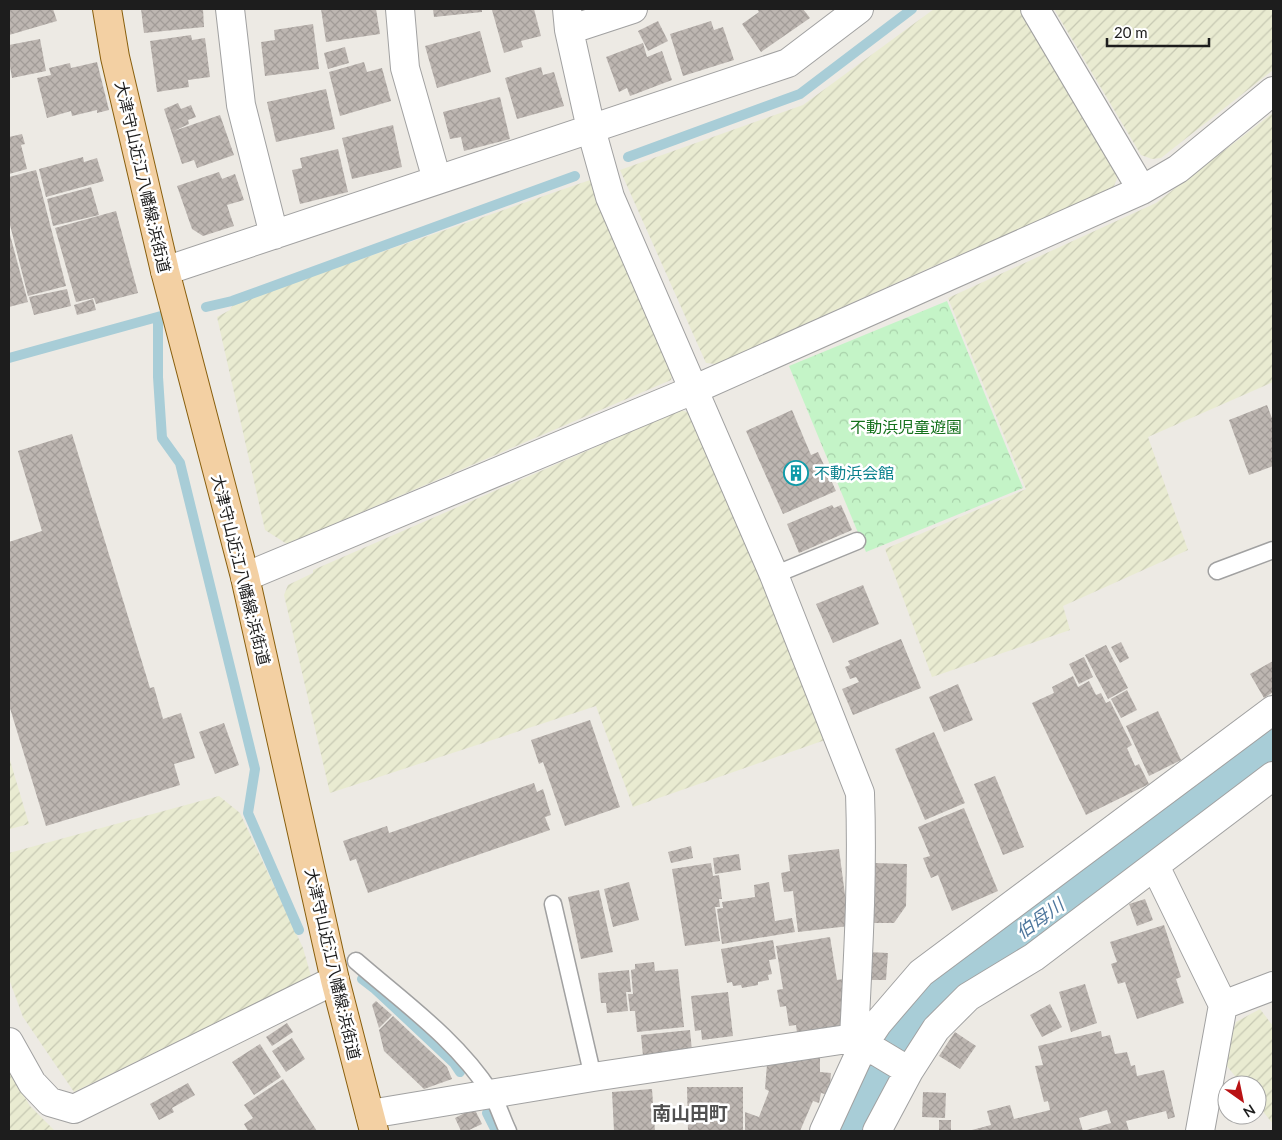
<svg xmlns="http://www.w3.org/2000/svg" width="1282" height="1140" font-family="Lato,'Noto Sans JP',sans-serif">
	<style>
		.farmland { fill: url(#farmland-furrows) }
		.park { fill: url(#park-crowns) }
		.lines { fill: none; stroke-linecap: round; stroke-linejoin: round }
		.stream { stroke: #a8cdd7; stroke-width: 10 }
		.river { stroke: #a8cdd7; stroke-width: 61 }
		.building { fill: url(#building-cross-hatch); fill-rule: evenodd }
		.lane-casing { stroke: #a1a1a1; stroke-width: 19 }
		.street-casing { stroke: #a1a1a1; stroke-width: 30 }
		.primary-casing { stroke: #895f0d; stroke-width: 30 }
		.lane { stroke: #fff; stroke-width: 16 }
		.street { stroke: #fff; stroke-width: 28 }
		.primary { stroke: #f3d0a3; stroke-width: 28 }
		.labels { text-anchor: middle; stroke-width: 5; stroke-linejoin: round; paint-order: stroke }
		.street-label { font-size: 16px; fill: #1d1d1d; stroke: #fff }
		.park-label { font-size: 16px; fill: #15711c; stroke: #fff }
		.culture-label { font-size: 16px; fill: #0d838f; stroke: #fff; text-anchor: start }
		.water-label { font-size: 18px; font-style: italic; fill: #4f779d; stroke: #fff }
		.quarter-label { font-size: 19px; font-weight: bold; fill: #505050; stroke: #fff }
	</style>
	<defs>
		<pattern id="farmland-furrows" width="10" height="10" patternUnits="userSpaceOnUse" patternTransform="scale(1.25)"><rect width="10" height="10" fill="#e9ebd1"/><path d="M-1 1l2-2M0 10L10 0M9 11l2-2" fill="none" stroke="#c7c9b3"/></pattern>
		<pattern id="park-crowns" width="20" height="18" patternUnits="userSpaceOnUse" patternTransform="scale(1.25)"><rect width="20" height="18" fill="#c4f4c7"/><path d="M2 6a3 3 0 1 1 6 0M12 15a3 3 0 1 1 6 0" fill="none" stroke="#a8d1aa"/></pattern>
		<pattern id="building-cross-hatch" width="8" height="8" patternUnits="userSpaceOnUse" patternTransform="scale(1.25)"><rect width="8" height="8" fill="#bdb6b1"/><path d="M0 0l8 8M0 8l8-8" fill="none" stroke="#a29c98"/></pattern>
	</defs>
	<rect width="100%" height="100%" fill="#edeae4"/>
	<path class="farmland" d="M934,9H1024L1118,164V176L1114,186L1108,191L934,266L716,364L706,363L620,170L803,105Z
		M1054,9H1273V70L1161,158L1152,159L1141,155Z
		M1273,113V382L1148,437L1188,550L1063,606L1070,630L932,677L885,549L1026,489L948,298L1156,203Z
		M593,179L673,370L671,380L287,544L265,530L217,317L230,310L234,303Z
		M681,410L687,412L698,422L828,739L633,807L596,706L330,793L284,595L288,585L313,573V570Z
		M9,757L29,824L10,829L9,828Z
		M219,796L240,813L303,948L311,976L74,1092L23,1017L9,979V853Z
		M1260,1009L1273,1026V1124L1257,1104V1085H1242L1223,1061L1236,1022Z
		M9,1071L30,1106L55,1131H9Z"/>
	<path class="park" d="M947,301L1023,488L866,552L789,366Z"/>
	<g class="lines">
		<path class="stream" d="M628,157L800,94L912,9
			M206,307L232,301L575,176
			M158,317V377L162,438L180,463L255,769L248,813L299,930
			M9,358L161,316
			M362,979L375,989L454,1063L460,1072
			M487,1113L496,1131"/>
		<path class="river" d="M848,1131L929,998L1107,870L1273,744"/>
	</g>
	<path class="building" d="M9,9H53L57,21L9,35Z
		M141,9H203L204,27L144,33Z
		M321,9H376L380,34L326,42Z
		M433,9H482V12L434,17Z
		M496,9H534L541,36L521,41L523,47L504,53L492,10Z
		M757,9H803L810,18L761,52L742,24L759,12Z
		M658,21L668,41L648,51L638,31Z
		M711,21L714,30L723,27L734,60L683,76L670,34Z
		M313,24L319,69L265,76L261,42L275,40L274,30Z
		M480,31L491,72L437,88L425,46Z
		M191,35L192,40L205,38L210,77L188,80L189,87L157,92L150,41Z
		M40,39L46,71L12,78L9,61V45Z
		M643,43L647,57L662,51L672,80L630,96L627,88L619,92L606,57Z
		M345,47L349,63L328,69L324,53Z
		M97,62L109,110L97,113V110L72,116L71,111L47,118L37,78L51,75L49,68L70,63L71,68Z
		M364,62L367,72L382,68L391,101L340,116L329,72Z
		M541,67L543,75L554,72L564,106L517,119L505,78Z
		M326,89L335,129L276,142L267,102Z
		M500,97L510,139L464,151L461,137L450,139L443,112Z
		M178,103L181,109L191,105L196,117L188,120L189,124L174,131L220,115L234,155L197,168L194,160L182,164L164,109Z
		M393,125L402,167L352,179L342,138Z
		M22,134L25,144L21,145L27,169L9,174V137Z
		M338,149L348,192L300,204L292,170L302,168L300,158Z
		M83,157L84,162L97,158L104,181L46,197L39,169Z
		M36,170L66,286L28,296L9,221V177Z
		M219,172L222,179L235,174L244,200L227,205L234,226L203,236L192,229L177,186Z
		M91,187L99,215L53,226L47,199Z
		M116,211L138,293L96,304L94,298L76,302L55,228Z
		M9,231L28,302L9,307Z
		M67,289L71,306L34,315L29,297Z
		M93,299L96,310L77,315L74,305Z
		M1267,405L1273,421V466L1249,475L1229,420Z
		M792,410L811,455L818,452L836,491L783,514L746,431Z
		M72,434L150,688L154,687L163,719L181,713L195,758L174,764L180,785L46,826L9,705V542L42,531L18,451Z
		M832,505L834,508L841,505L852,530L799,553L787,524Z
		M863,585L879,624L833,643L816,604Z
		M901,639L921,688L853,715L842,689L859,682L856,677L850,679L845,667L850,665L848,661Z
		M1121,642L1129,658L1120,663L1111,647Z
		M1106,645L1128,688L1108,699L1085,655Z
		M1084,657L1093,677L1079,684L1069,664Z
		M1273,661V692L1264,698L1250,674Z
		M1073,676L1078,687L1089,681L1096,695L1101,693L1106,703L1110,701L1132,745L1127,748L1135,766L1139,764L1149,784L1086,815L1032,703L1054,693L1052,687Z
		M958,684L973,720L944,732L929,697Z
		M1127,690L1137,710L1121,718L1111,699Z
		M1158,711L1181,760L1149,776L1126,726Z
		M590,720L620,807L565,826L543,762L539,764L531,740Z
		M224,723L239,765L215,774L199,732Z
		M934,732L965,803L925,820L895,749Z
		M995,776L1024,847L1003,855L974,784Z
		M534,783L537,792L543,789L551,815L545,817L550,830L368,893L356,859L350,861L343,841L387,826L389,833Z
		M964,808L998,891L952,911L938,875L931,878L923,858L930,856L918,827Z
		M691,846L693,858L671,863L668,852Z
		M839,849L849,926L798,932L793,891L784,892L781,873L790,871L788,855Z
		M739,854L741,870L715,874L713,858Z
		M711,863L713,876L719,875L722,899H719L720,907H715L720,941L685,946L672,869Z
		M873,863L907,864L906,906L894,923H871Z
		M629,882L639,920L613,927L604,889Z
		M769,882L775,921L792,918L795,932L722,944L717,909L723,908L722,902L755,897L754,885Z
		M599,890L613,952L581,959L568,897Z
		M1145,899L1153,920L1137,926L1129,904Z
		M1164,925L1181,977L1176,979L1184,1003L1137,1019L1125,982L1118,984L1111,964L1117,962L1110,942Z
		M830,937L837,980L844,979L847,999L841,1000L845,1025L797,1033L796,1025L789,1026L786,1006L780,1007L777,990L783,989L776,946Z
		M773,940L776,959L769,960L772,974L768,975L769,980L758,982V985L742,988L741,985L733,986L732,982L727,983L721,949Z
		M868,952L888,953L886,980H867Z
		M654,962L655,971L678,969L684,1027L637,1032L635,1011H630L628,994H633L631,970L635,969V964Z
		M629,970L631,992H626L628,1011L607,1013L606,1003H601L598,973Z
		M1085,984L1097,1023L1071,1032L1059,992Z
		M728,992L733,1036L702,1040L701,1030L695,1031L691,996Z
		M376,1001L392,1015L379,1028L372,1005Z
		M1050,1004L1062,1027L1042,1037L1030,1015Z
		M393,1016L447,1067L452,1079L424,1089L384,1051L379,1030Z
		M287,1023L293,1032L272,1046L266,1037Z
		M690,1030L692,1051L643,1056L641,1035Z
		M1101,1031L1102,1037L1110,1035L1115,1054L1127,1052L1131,1066L1135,1065L1137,1076L1164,1070L1175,1117L1168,1119L1166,1111L1126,1121L1129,1131H968L991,1125L987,1111L1010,1105L1014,1119L1050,1110L1048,1101L1044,1102L1035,1066L1043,1065L1038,1046ZM1107,1110L1111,1123L1083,1131L1079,1118Z
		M955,1032L976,1046L960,1069L939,1056Z
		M292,1038L305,1059L286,1072L272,1051Z
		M260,1044L281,1077L254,1095L232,1062Z
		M820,1056V1072L831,1073L829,1095L821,1093L819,1103L813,1101L800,1131H745V1112L759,1117L769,1091L765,1089L767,1064Z
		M283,1079L317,1131H248L244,1124L253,1118L244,1105Z
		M188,1083L195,1095L172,1108L174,1112L159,1120L150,1104Z
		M687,1087H743V1131H688Z
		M652,1089L655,1131H614L612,1092Z
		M923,1092L946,1093L945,1118L922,1117Z
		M474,1108L482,1124L467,1131H461L455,1118Z
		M939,1120H951V1131H939Z"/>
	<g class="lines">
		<defs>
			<path id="lane" d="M1217,571L1273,550
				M774,575L857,541
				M553,904L593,1077
				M356,961C403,1002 456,1039 491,1093C498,1104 502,1119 508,1131"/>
			<path id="street" d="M230,9L241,105L274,235
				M400,9L405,68L437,180
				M567,9L569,30L591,129L610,197L774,575L860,793C863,875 858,957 854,1038
				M1035,9L1142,190
				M569,30L633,9
				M165,271L788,63L859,9
				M245,577L693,390L1142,190L1178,169L1273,91
				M1155,866L1223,1005L1200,1131
				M1223,1005L1273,986
				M9,1042L32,1083L50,1102L74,1109L335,980
				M370,1114L593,1077L854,1038L909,1071
				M824,1131L864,1044L878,1023L921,973L1273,710
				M877,1131L909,1071L936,1029L968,997L1034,957L1273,776"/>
			<path id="primary" d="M107,9L115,57L165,271L245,577L335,980L374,1131"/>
		</defs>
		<use href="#lane" class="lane-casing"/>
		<use href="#street" class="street-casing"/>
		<use href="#primary" class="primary-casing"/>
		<use href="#lane" class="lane"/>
		<use href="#street" class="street"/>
		<use href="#primary" class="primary"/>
	</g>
	<defs>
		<symbol id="building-ring" viewBox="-11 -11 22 22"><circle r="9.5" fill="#fff" stroke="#0f9aa8" stroke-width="1.5"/><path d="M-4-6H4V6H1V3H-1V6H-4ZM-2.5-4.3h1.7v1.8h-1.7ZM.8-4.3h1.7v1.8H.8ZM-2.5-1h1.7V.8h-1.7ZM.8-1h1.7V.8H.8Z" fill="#0f9aa8"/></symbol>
	</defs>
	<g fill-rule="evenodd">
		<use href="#building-ring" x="782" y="459" width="28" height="28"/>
	</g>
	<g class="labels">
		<g class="street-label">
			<text transform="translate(143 177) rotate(77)" y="6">大津守山近江八幡線;浜街道</text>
			<text transform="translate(241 570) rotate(76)" y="6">大津守山近江八幡線;浜街道</text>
			<text transform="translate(333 964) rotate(77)" y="6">大津守山近江八幡線;浜街道</text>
		</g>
		<g class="park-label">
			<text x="906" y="433">不動浜児童遊園</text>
		</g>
		<g class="culture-label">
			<text x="814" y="479">不動浜会館</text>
		</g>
		<g class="water-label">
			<text transform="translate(1040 919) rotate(-36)" y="6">伯母川</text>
		</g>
		<g class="quarter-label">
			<text x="690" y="1120">南山田町</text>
		</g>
	</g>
	<rect width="1282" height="1140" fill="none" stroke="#1d1d1d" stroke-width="20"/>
	<g transform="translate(1242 1100) rotate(147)"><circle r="24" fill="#ffffff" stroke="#a5a5a5"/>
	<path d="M0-4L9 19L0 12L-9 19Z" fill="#b91214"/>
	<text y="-8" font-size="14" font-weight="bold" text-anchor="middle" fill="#1d1d1d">N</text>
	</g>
	<path d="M1107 38v8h102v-8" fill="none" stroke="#1d1d1d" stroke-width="2.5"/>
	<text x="1114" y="38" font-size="15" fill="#1d1d1d" stroke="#ffffff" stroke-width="4" paint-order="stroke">20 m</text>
</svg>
